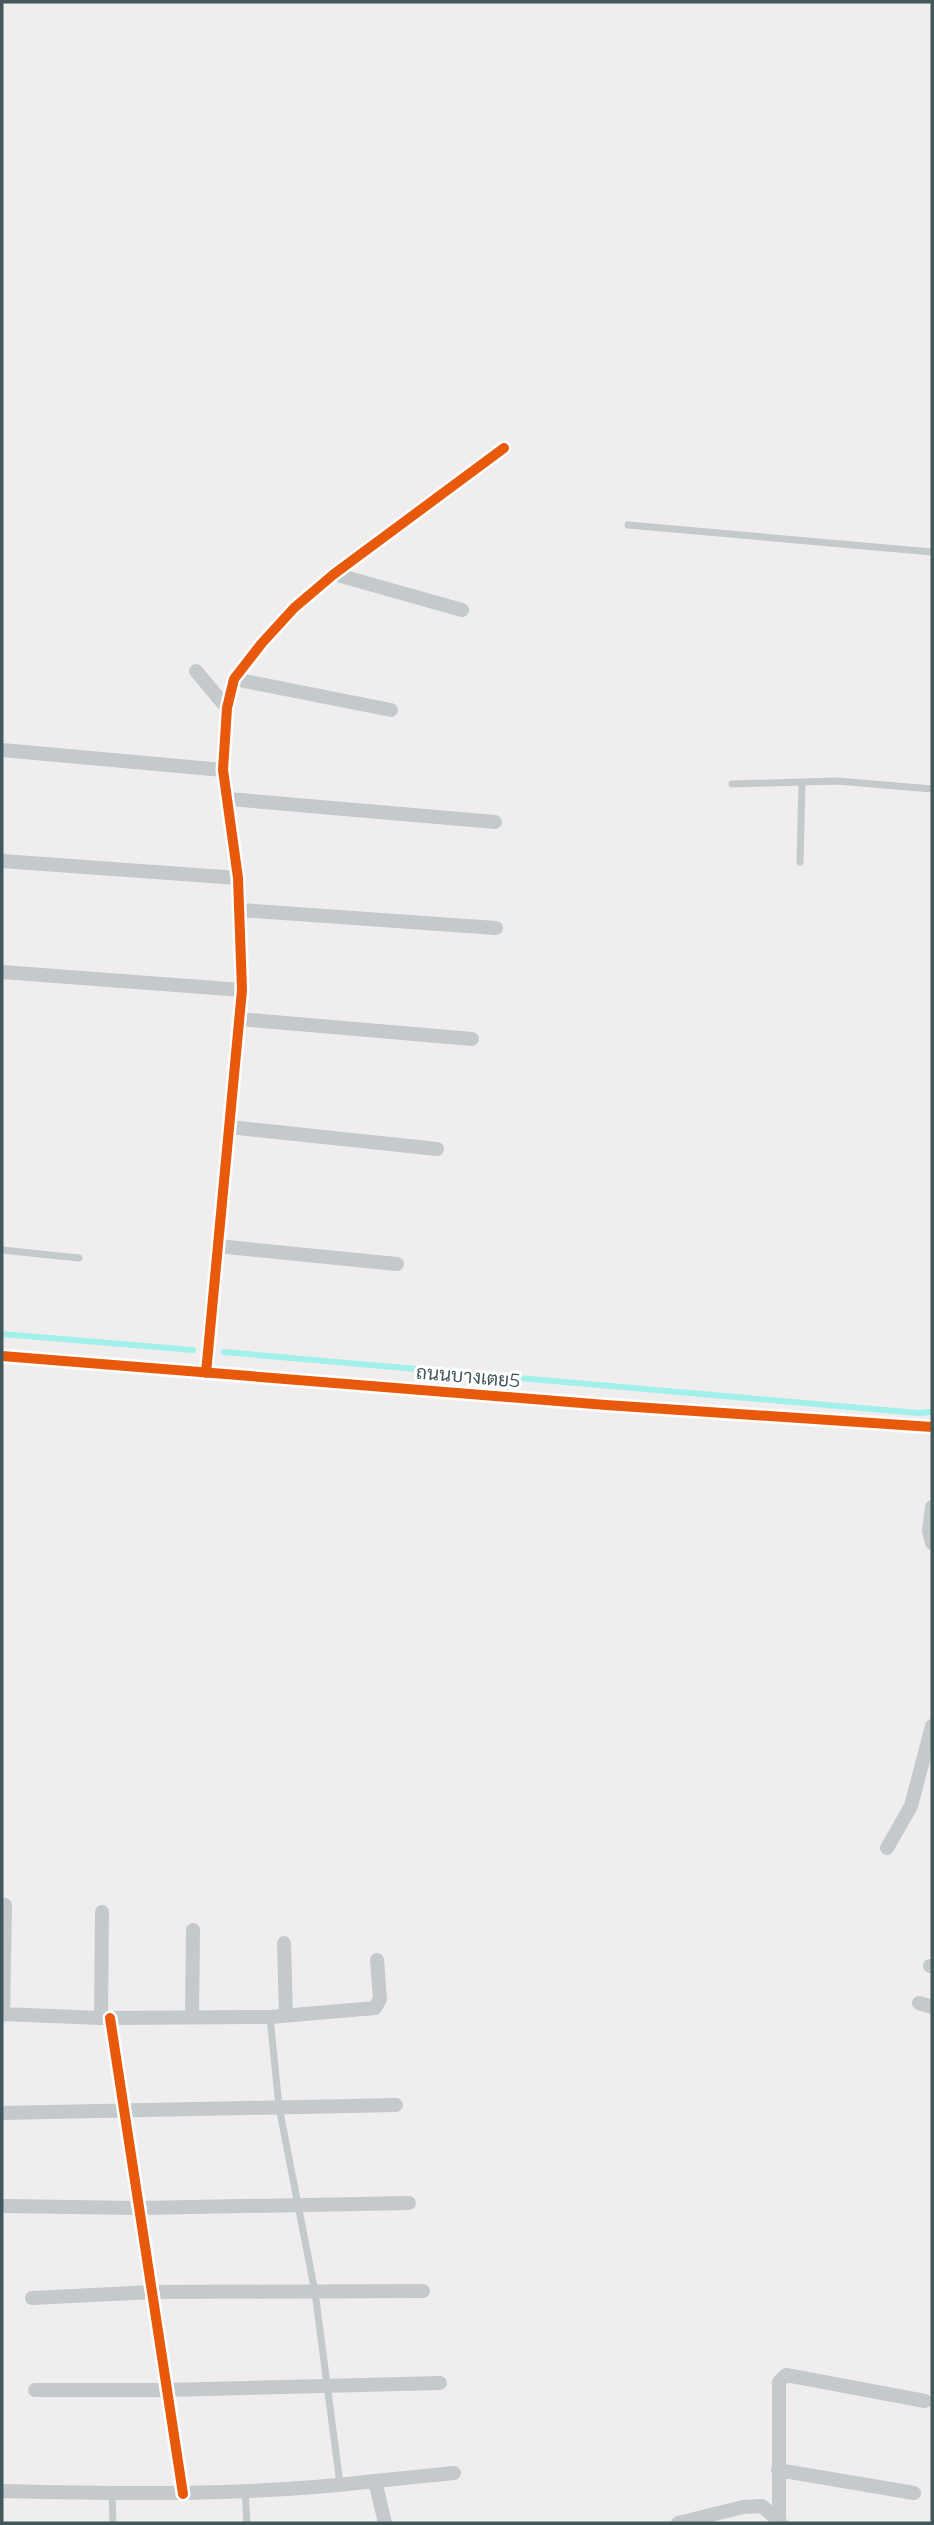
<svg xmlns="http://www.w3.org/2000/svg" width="934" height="2525" font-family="Montserrat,Sarabun,sans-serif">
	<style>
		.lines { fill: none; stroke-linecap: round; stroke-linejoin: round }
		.stream { stroke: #a1f1ea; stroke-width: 6 }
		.service { stroke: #c4c9cb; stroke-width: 7 }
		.minor { stroke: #c4c9cb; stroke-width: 14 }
		.cycleway-casing { stroke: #fff; stroke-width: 15 }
		.cycleway { stroke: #e8590c; stroke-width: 10 }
		.labels { text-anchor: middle; stroke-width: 6; stroke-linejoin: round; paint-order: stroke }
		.street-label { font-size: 19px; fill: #43585c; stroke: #fff }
	</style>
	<rect width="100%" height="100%" fill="#efedee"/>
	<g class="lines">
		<path class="stream" d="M2,1334L193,1350
			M224,1352L918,1413L932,1412"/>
		<path class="service" d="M628,525L932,552
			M732,784L837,781L932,789
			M800,862L802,782
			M2,1250L79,1258
			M270,2017L279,2107L315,2292L340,2484
			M245,2491L247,2523
			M112,2494L113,2523"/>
		<path class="minor" d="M334,574L462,610
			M196,671L227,708
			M234,679L391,710
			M2,750L223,770
			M229,799L495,822
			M2,861L238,878
			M240,910L496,928
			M2,972L242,990
			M239,1019L472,1039
			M229,1127L437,1149
			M217,1246L397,1264
			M2,1356L606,1405L932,1427
			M206,1373L242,990L238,878L223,770L227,708L234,679L262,643L294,608L334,574L504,448
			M932,1507L929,1531L932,1543
			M887,1848L911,1806L932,1726
			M284,1943L286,2015
			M930,1966H932
			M919,2003L932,2007
			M2,2014L101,2018L270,2017L375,2008L380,1999L377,1960
			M3,2015L5,1905
			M192,2016L193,1930
			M101,2018L102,1912
			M110,2018L183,2494
			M2,2113L396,2105
			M2,2206L140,2208L409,2203
			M32,2298L153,2292L423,2291
			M35,2390H167L440,2383
			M778,2470L914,2493
			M375,2481L454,2473
			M2,2491C126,2494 251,2496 375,2481L385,2523
			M779,2520V2382L786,2375L925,2401
			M678,2523L743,2507L762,2506L781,2523"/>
		<defs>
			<path id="cycleway" d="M2,1356L606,1405L932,1427
				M206,1373L242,990L238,878L223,770L227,708L234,679L262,643L294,608L334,574L504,448
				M110,2018L183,2494"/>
		</defs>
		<use href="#cycleway" class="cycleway-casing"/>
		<use href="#cycleway" class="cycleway"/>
	</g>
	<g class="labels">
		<g class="street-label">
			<text transform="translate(468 1376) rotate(5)" y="7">ถนนบางเตย5</text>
		</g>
	</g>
	<rect width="934" height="2525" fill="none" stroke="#43585c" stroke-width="7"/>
</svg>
